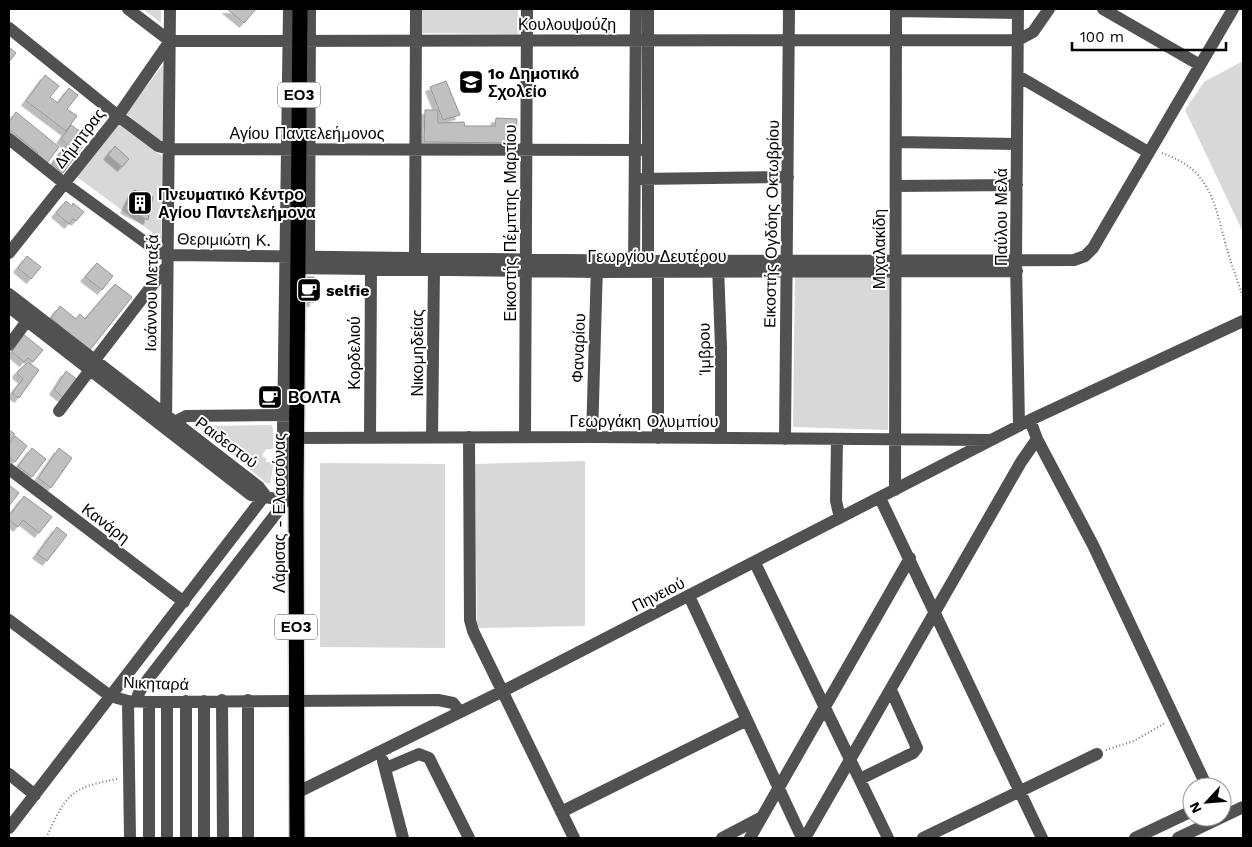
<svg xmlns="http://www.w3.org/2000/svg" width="1252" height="847" font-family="'Work Sans',sans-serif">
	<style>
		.green { fill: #d8d8d8 }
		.building { fill: #c0c0c0; stroke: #959595; filter: url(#shadow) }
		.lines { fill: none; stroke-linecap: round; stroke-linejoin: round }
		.highway-casing { stroke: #dbdbdb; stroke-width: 18 }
		.path { stroke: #737373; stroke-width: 2; stroke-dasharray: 1 2.5; stroke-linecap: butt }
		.minor { stroke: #515151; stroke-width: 12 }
		.highway { stroke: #000; stroke-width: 15 }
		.labels { text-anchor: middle; stroke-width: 4; stroke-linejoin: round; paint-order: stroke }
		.shield { fill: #fff; stroke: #4c4c4c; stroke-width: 1 }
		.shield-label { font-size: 15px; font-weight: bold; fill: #000 }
		.street-label { font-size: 16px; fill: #000; stroke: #fff }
		.poi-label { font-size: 16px; font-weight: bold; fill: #000; stroke: #fff; text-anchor: start }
	</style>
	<defs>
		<filter id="shadow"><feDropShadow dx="-4.5" dy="4.5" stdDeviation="0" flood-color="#0004"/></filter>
	</defs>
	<rect width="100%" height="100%" fill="#fff"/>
	<path class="green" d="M143,9H161V23Z
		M422,9H518V34L422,33Z
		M1243,61V230H1242L1185,110L1204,82Z
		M163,65L166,142L155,139L126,113Z
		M118,122L162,156L161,239L77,177Z
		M795,277H889L888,430L793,427Z
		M271,425L273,429V449H266L262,456L266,458V462H274L270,484L266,483L199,426Z
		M585,461V626L477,628L475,464Z
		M320,463L445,464V648L320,647Z"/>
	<path class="building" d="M227,9H256L244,23Z
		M9,47L16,53L9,62Z
		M45,75L59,86L50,97L58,103L69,88L78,95L67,109L77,116L66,131L26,101Z
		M446,81L460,115L443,120L430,87Z
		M425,110H438V123L464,122L465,126H495L496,118L517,119L516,143L424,142Z
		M16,112L59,147L47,163L36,155L38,153L9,129V122Z
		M71,125L84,134L78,142L83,146L63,173L52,164L67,144L61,139Z
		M115,146L129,159L122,167L108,155Z
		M134,190L153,197L148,220L125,209Z
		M66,201L72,206L73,203L84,212L76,221L73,219L69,224L56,213Z
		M27,256L41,267L31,279L18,268Z
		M97,263L113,276L102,290L85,277Z
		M303,277H314V302H302Z
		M115,284L132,297L89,351L51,318L60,306L76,319L80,314L85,319Z
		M23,334L43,350L33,362L28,358L24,362L12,352Z
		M28,362L39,370L19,398L12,393L23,379L17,374L18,371Z
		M66,371L78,380L64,398L54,390Z
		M266,392H275L274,403L265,402Z
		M9,430L15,434L9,442Z
		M15,436L27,446L15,462L9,457V444Z
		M32,448L46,459L32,477L18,466Z
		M59,448L72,458L51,488L38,478Z
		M9,485L19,493L9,506Z
		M24,496L52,517L39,533L23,520L18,527L9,520V516Z
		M57,527L67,535L47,561L37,554Z"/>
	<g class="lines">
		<defs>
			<path id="highway" d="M297,838L296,501L300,9"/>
		</defs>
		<use href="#highway" class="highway-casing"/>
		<path class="path" d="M1162,153C1209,169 1214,200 1225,242C1230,261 1237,279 1243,297
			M1106,750L1134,741L1165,723
			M46,838C66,795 69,788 117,779"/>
		<path class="minor" d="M128,9L170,41L1018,40L1033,32L1049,9
			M1018,9L1016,260L1019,426
			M1103,9L1200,65
			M896,11L1018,13
			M9,28L118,116L158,146L169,149L647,150
			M1018,76L1148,152
			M9,139L64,183L160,253L167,255L648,261L1074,260L1085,256L1093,248L1233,9
			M896,142L1017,144
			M640,179L788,177
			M896,186L1017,185
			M9,253L118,116L170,41
			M309,264L310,9
			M658,265V438
			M415,266L416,9
			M718,266L721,348V438
			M289,268L597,272L1017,271
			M634,269L636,9
			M648,269V9
			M9,294L259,487L265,495
			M9,307L251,495L291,501
			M9,345L27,321
			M94,361L167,266
			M59,411L90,370
			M169,425L186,416L292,415
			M166,427L170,9
			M469,437L470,620L473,631L574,838
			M525,437L527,9
			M592,437L597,265
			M296,438L592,437L990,440
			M370,438L371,269
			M432,438L434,269
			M785,439L789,9
			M837,439L836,501L840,518
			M1037,439L1093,545L1207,787
			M9,469L184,602
			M895,490L896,9
			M880,498L1042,838
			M755,563L888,838
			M689,596L802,838
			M9,620L110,696L128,701L149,702L438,700L453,703L460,712
			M222,700L223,838
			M248,700V838
			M128,701L130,838
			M138,701V695L142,687L278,511L282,501L289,9
			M186,701V838
			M204,701V838
			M149,702V838
			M167,702V838
			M383,761L403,838
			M386,768L419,754L429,758L469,838
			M9,774L35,795
			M860,779L913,753L917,748L891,690
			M298,792L503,691L1030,420L1243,321
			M561,812L747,720
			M9,828L265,495
			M722,838L762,817
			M750,838L910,558
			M805,838L1021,462L1037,439L1030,420
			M923,838L1097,754
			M1135,838L1192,811
			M1178,838L1243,807"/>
		<use href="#highway" class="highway"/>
	</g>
	<defs>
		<symbol id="school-square" viewBox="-11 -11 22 22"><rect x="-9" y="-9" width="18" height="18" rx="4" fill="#000" stroke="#fff"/><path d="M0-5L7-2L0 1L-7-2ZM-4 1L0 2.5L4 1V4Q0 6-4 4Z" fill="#fff"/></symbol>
		<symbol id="building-square" viewBox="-11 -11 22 22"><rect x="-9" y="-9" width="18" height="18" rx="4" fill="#000" stroke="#fff"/><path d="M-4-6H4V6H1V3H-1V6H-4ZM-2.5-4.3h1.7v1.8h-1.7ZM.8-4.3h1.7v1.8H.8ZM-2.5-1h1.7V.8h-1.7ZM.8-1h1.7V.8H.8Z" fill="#fff"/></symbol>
		<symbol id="cafe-square" viewBox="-11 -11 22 22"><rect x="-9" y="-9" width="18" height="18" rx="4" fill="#000" stroke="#fff"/><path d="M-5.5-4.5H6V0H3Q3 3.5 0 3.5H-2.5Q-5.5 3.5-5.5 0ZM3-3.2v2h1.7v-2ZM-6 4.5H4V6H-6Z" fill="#fff"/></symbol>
	</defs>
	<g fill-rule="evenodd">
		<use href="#school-square" x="457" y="68" width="28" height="28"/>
		<use href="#building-square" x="126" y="189" width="28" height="28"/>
		<use href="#cafe-square" x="295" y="276" width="28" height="28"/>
		<use href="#cafe-square" x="256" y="383" width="28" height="28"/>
	</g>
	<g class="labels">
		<g class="shield">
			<rect x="278" y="82.5" width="42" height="25" rx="4"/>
			<rect x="275" y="614.5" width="42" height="25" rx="4"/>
		</g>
		<g class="shield-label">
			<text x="299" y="100">ΕΟ3</text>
			<text x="296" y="632">ΕΟ3</text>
		</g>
		<g class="street-label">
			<text x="567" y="30">Κουλουψούζη</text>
			<text x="307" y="139">Αγίου Παντελεήμονος</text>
			<text transform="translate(79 138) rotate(-52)" y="6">Δήμητρας</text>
			<text transform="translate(1001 217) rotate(-90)" y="6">Παύλου Μελά</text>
			<text transform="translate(510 223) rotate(-90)" y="6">Εικοστής Πέμπτης Μαρτίου</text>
			<text transform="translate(771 224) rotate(-89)" y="6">Εικοστής Ογδόης Οκτωβρίου</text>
			<text transform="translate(224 239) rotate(1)" y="6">Θεριμιώτη Κ.</text>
			<text transform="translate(879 249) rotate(-90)" y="6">Μιχαλακίδη</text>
			<text x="657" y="262">Γεωργίου Δευτέρου</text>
			<text transform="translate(151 293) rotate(-89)" y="6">Ιωάννου Μεταξά</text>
			<text transform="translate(578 348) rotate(-88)" y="6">Φαναρίου</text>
			<text transform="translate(704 349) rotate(-91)" y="6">Ίμβρου</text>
			<text transform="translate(354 353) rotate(-90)" y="6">Κορδελιού</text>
			<text transform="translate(417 353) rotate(-90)" y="6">Νικομηδείας</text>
			<text x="644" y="427">Γεωργάκη Ολυμπίου</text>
			<text transform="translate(227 442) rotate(37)" y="6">Ραιδεστού</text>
			<text transform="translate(279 513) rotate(-90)" y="6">Λάρισας - Ελασσόνας</text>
			<text transform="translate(106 523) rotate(37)" y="6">Κανάρη</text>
			<text transform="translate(658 594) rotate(-27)" y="6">Πηνειού</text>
			<text transform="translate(156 683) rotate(2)" y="6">Νικηταρά</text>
		</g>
		<g class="poi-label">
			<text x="488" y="79">1o Δημοτικό<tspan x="488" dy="18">Σχολείο</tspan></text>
			<text x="158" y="200">Πνευματικό Κέντρο<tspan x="158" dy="18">Αγίου Παντελεήμονα</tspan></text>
			<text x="326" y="296">selfie</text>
			<text x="288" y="403">ΒΟΛΤΑ</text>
		</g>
	</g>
	<rect width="1252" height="847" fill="none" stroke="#000000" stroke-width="20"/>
	<g transform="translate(1207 802) rotate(244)"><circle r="24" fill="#ffffff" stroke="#999999"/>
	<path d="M0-4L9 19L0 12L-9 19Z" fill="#000000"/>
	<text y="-8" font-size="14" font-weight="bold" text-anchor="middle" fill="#000000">N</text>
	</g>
	<path d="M1072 42v8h154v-8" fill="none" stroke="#000000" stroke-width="2.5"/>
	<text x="1080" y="42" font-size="15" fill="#000000" stroke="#ffffff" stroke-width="4" paint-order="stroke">100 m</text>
</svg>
